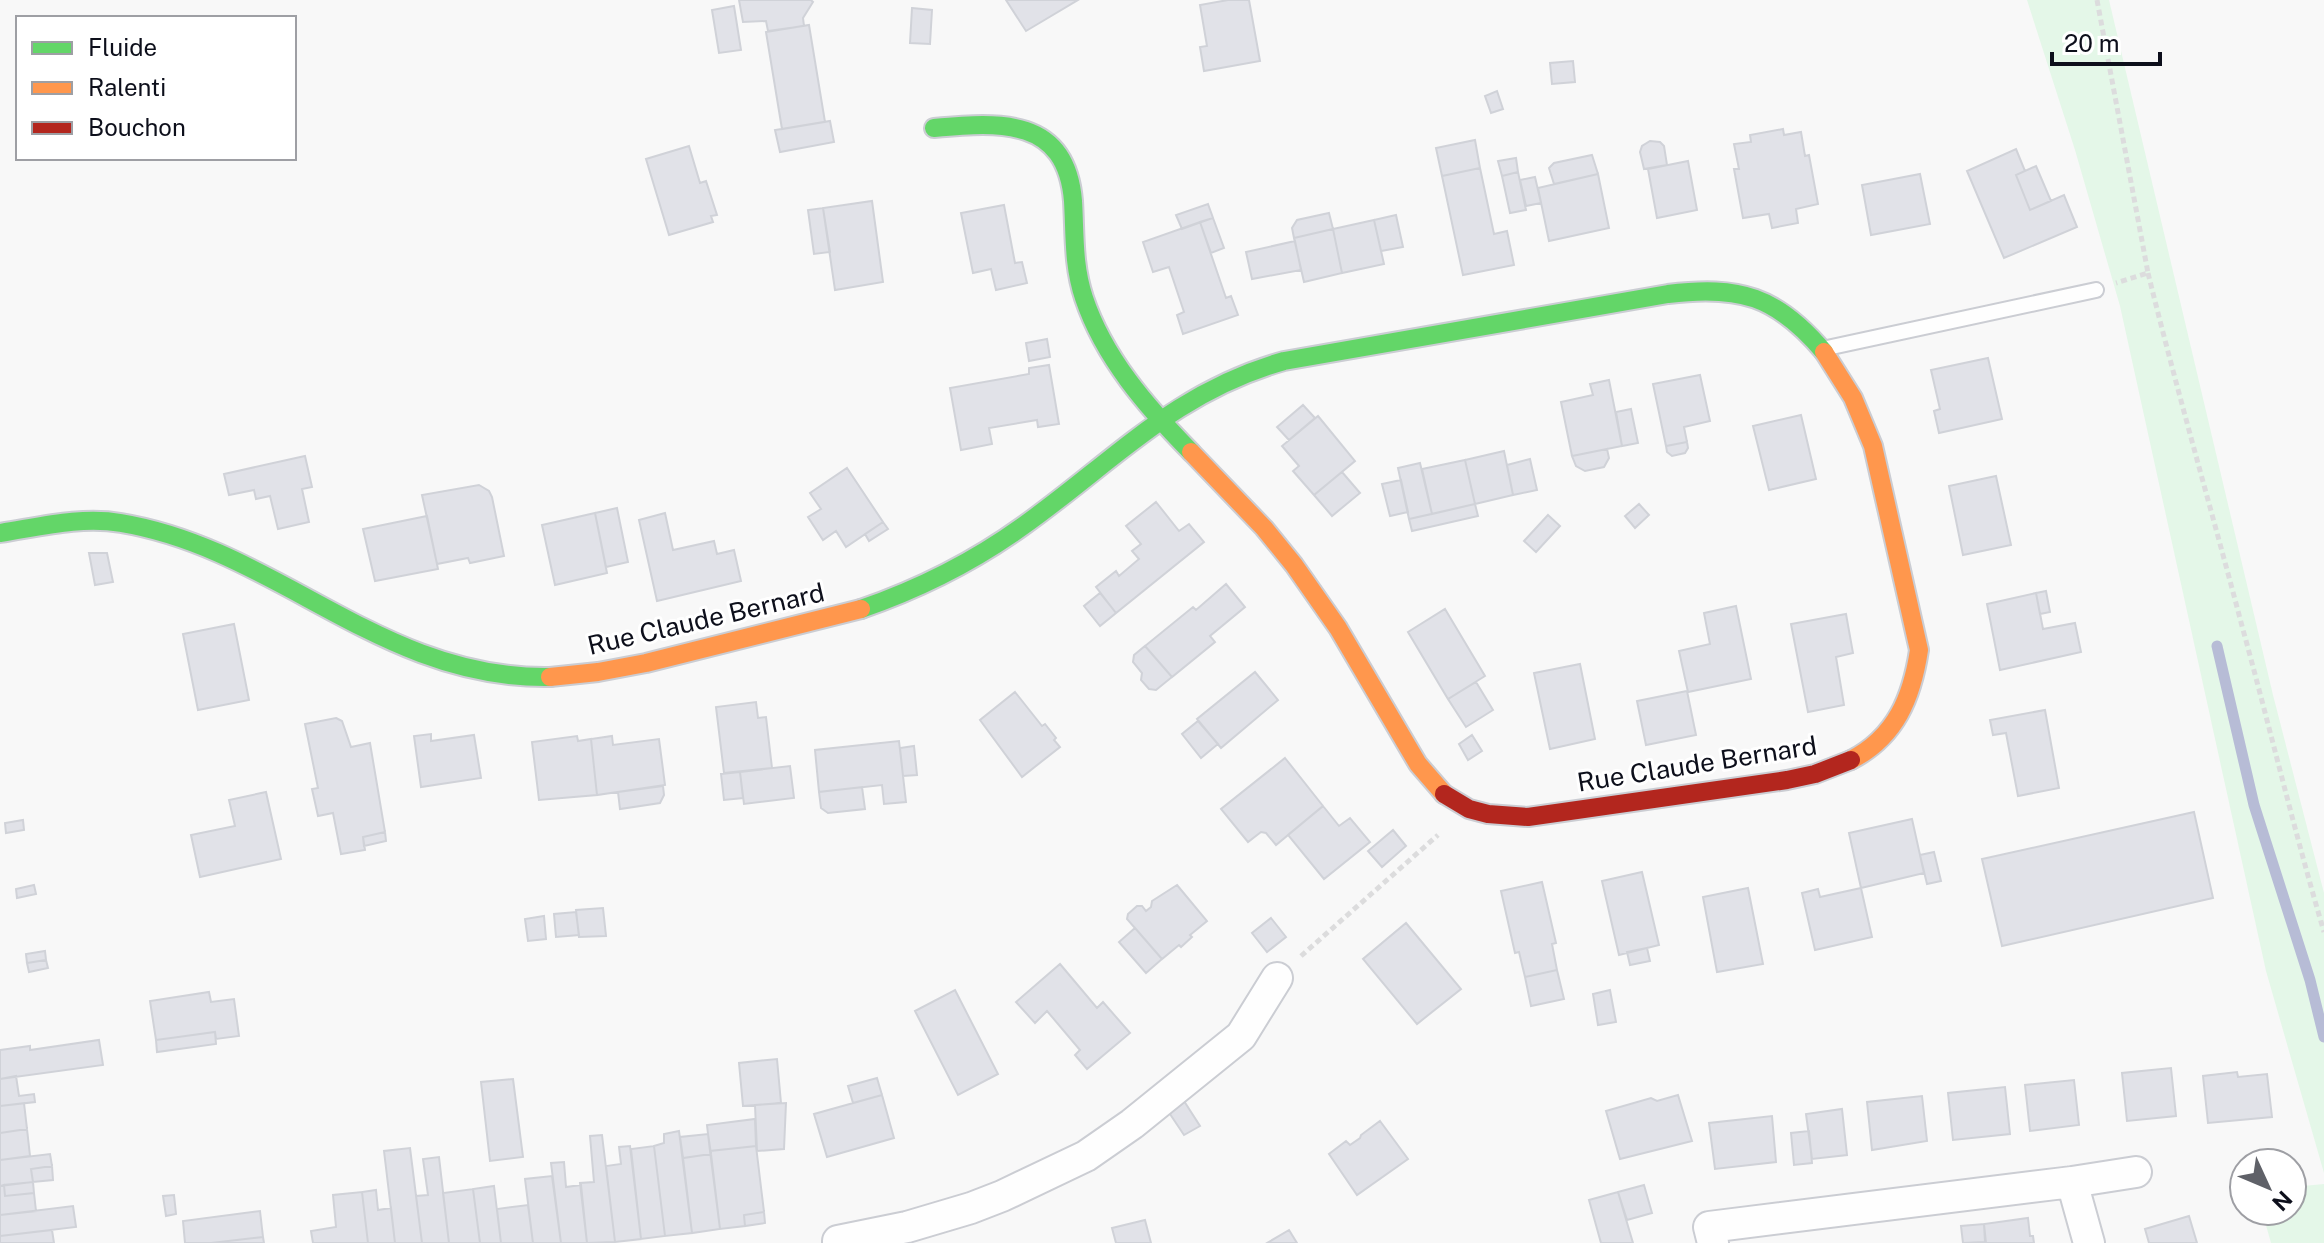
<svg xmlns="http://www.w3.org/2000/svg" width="2324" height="1243" font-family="'Public Sans',sans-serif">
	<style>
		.green { fill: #e4f7e8 }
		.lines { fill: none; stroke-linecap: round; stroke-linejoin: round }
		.stream { stroke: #b7bcd6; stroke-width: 11 }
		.building { fill: #e1e2e8; stroke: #d0d2d8; stroke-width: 2 }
		.lane-casing { stroke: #cbcdd3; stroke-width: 18 }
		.street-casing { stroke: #cbcdd3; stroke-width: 34 }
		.fast-casing { stroke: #cbcdd3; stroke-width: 22 }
		.slow-casing { stroke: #cbcdd3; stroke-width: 22 }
		.jam-casing { stroke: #cbcdd3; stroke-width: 22 }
		.path { stroke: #dcdcdd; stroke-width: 5; stroke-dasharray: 6 4; stroke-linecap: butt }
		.lane { stroke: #fefefe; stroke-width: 14 }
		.street { stroke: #fefefe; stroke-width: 30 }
		.fast { stroke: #63d668; stroke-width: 18 }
		.slow { stroke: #ff974d; stroke-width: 18 }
		.jam { stroke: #b3261e; stroke-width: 18 }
		.labels { text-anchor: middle; stroke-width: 6; stroke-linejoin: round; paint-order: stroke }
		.street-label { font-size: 26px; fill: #0d0f1b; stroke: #fff }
	</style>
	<rect width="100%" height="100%" fill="#f8f8f8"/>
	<path class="green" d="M2027,0H2109L2273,695L2324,893V1173L2266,971L2120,306L2075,150Z
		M2324,1184V1243H2271L2262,1211H2292V1187Z"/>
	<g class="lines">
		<path class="stream" d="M2217,646L2254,805L2310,980L2324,1037"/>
	</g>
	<path class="building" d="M739,0H811L813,2L803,18L804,26L768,31L766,21L743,22Z
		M1006,0H1078L1026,31Z
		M1228,0H1249L1260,61L1204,71L1200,47L1207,46L1200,5Z
		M734,6L741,50L719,53L712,10Z
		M912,8L932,10L930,44L910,43Z
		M809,25L825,122L782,129L766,32Z
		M1573,61L1575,82L1552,84L1550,63Z
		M1497,91L1503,109L1491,113L1485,96Z
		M830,121L834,142L780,152L775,130Z
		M1783,129L1784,135L1801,132L1805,156L1809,155L1818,204L1796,209L1798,223L1772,228L1769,214L1743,218L1734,169H1739L1734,144L1751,142L1750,135Z
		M1475,140L1480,168L1442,176L1436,148Z
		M1650,141L1660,142L1664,146L1667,165L1644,169L1640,152L1642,146Z
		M689,146L700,183L706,181L717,215L711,216L713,222L669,235L646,159Z
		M2016,149L2025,171L2016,175L2030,210L2064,195L2077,227L2004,258L1967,171Z
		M1592,155L1598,174L1554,184L1549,168L1554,163Z
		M1516,158L1518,172L1502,176L1498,161Z
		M1688,161L1697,210L1657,218L1648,169Z
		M2036,166L2051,201L2030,210L2016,175Z
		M1480,168L1494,234L1507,231L1514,265L1463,275L1442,176Z
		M1518,172L1526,210L1510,213L1502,176Z
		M1598,174L1609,228L1549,241L1538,188Z
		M1920,174L1930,224L1871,235L1862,185Z
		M1535,177L1541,203L1526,206L1520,180Z
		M872,201L883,282L835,290L823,208Z
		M1208,204L1213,218L1182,229L1176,215Z
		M1004,205L1015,263L1022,262L1027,283L996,290L991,269L973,273L961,213Z
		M823,208L830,252L814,254L808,210Z
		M1329,213L1333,229L1294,238L1292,228L1297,220Z
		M1396,215L1403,247L1381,251L1374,220Z
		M1213,218L1224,248L1211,253L1200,222Z
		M1374,220L1384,264L1342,273L1333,229Z
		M1200,222L1226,298L1231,296L1238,315L1183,334L1177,315L1184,312L1169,267L1153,272L1143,242Z
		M1333,229L1342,273L1304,282L1294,238Z
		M1295,241L1301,270L1252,279L1246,252Z
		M1047,339L1050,357L1029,361L1026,343Z
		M1988,358L2002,419L1939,433L1934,411L1940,409L1931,370Z
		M1049,365L1059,424L1038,427L1037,420L989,428L992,444L961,450L950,388L1029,374V368Z
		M1700,375L1710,421L1684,427L1687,442L1666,446L1653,384Z
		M1609,380L1622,446L1572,456L1561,402L1593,395L1590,384Z
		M1303,405L1315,418L1289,440L1277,427Z
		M1631,409L1638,443L1622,446L1616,412Z
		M1801,415L1816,479L1769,490L1753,426Z
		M1318,416L1355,461L1314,495L1293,471L1299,466L1282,446Z
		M1687,442L1688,448L1685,453L1672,456L1667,452L1666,446Z
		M1607,449L1609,458L1604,467L1585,471L1576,466L1572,456Z
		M1504,451L1513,495L1475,504L1465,460Z
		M305,456L312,487L302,489L309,522L278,529L270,496L256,499L254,490L229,495L224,474Z
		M1530,459L1537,490L1513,495L1507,465Z
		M1465,460L1475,504L1432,514L1422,469Z
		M1420,463L1432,514L1409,519L1398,468Z
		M847,468L883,522L846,547L836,531L823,540L808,517L821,509L810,493Z
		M1342,472L1360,493L1332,516L1314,495Z
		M1996,476L2011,545L1963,555L1949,486Z
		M1401,480L1408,512L1390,516L1382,484Z
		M479,485L489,491L492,497L504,556L470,563L468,558L437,564L422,495Z
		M1156,502L1179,531L1189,524L1204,542L1116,613L1096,587L1116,571L1119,576L1139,559L1132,551L1141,544L1126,526Z
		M1475,504L1478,516L1412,531L1409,519Z
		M1639,504L1649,515L1635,528L1625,516Z
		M617,508L628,562L606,567L595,513Z
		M595,513L607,573L555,585L542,525Z
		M665,513L673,550L714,541L717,554L734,550L741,581L657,601L639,520Z
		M1548,515L1560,526L1536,552L1524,541Z
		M427,516L438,569L375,581L363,529Z
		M883,522L888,529L869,541L865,534Z
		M89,553H107L113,582L95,585Z
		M1226,584L1245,607L1210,636L1215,642L1172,677L1145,646L1193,607L1196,610Z
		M2046,591L2050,612L2040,614L2036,593Z
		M1100,593L1116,613L1100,626L1084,606Z
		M2036,593L2043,629L2075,623L2081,652L2000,670L1987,604Z
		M1736,606L1751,679L1688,692L1679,651L1710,644L1704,613Z
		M1445,609L1485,676L1448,699L1408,632Z
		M1846,614L1853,653L1836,657L1844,705L1808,712L1791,624Z
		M234,624L249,700L198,710L183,634Z
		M1145,646L1172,677L1156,690L1149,689L1141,680L1142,673L1133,662L1134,655Z
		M1580,664L1595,739L1550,749L1534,673Z
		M1255,672L1278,700L1221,748L1197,719Z
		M1476,682L1493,710L1466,727L1448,699Z
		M1687,691L1696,735L1646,745L1637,701Z
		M1015,692L1042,726L1045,724L1056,738L1054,740L1060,747L1022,777L980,720Z
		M756,702L758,718L766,717L772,768L724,773L716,707Z
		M2045,710L2059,788L2018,796L2006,733L1993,735L1990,720Z
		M336,718L342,721L351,747L370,743L385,832L363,837L365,850L341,854L333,813L318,816L312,789L318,788L305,724Z
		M1198,721L1218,744L1201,758L1182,734Z
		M431,734V741L474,735L481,778L421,787L414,736Z
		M1472,735L1482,751L1468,760L1459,744Z
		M577,736L578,741L591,739L597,795L539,800L532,742Z
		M612,736L613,745L659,739L665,785L597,795L591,739Z
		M899,741L906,802L884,804L882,785L819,792L815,750Z
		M914,746L917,775L903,776L900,748Z
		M1285,758L1323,806L1276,845L1266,833L1261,832L1248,842L1221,809Z
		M790,766L794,798L744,804L740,772Z
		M740,772L743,798L724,800L721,774Z
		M663,786L664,795L660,803L620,809L618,792Z
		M862,787L865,809L828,813L821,808L819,792Z
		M266,792L281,859L200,877L191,835L235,826L229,800Z
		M1323,806L1339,826L1350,818L1370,842L1324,879L1288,835Z
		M2194,812L2213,898L2002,946L1982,859Z
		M1912,819L1924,873L1861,888L1849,833Z
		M23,820L24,830L6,833L5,823Z
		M1393,830L1406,846L1382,867L1368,851Z
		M385,832L386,841L364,846L363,837Z
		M1934,852L1941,881L1927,884L1920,855Z
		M1642,872L1659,945L1619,955L1602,881Z
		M1542,882L1556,943L1552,944L1557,970L1525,977L1519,952L1515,953L1501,891Z
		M34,885L36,894L17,898L16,889Z
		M1177,885L1207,921L1190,935L1192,937L1181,947L1179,945L1162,959L1127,919L1128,914L1137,906H1142L1146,911L1151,907L1152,901Z
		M1748,888L1763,964L1717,972L1703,897Z
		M1861,888L1872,937L1815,950L1802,893L1818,889L1820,897Z
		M603,908L606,936L579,937L576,910Z
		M576,912L579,935L556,937L554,914Z
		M544,916L546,939L528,941L525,919Z
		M1271,918L1286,937L1267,952L1252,933Z
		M1406,923L1461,989L1417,1024L1363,959Z
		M1135,928L1162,959L1146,973L1119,942Z
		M1647,948L1650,961L1630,965L1627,952Z
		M45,951L46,960L27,963L26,954Z
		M46,960L48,968L29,972L27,963Z
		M1060,964L1097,1008L1103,1002L1130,1033L1087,1069L1075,1055L1080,1050L1047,1011L1035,1023L1016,1002Z
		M1557,970L1564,999L1531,1006L1525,977Z
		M955,990L998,1074L958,1095L915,1011Z
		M1610,990L1616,1022L1598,1025L1593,994Z
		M209,992L211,1002L234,999L239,1036L216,1039L215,1032L156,1040L150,1001Z
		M215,1032L216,1044L157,1052L156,1040Z
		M99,1040L103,1065L0,1079V1050L30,1046V1050Z
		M777,1059L781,1103L743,1106L739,1063Z
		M2171,1068L2176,1116L2127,1121L2122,1073Z
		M2237,1072L2238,1077L2267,1074L2272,1117L2208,1123L2203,1076Z
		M16,1076L19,1096L34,1094L35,1102L0,1106V1079Z
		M877,1078L882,1095L853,1103L848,1086Z
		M513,1079L523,1157L490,1161L481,1082Z
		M2074,1080L2079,1125L2030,1131L2025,1085Z
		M2005,1087L2010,1134L1953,1140L1948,1093Z
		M882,1095L894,1138L827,1157L814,1114Z
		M1678,1095L1692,1141L1620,1159L1606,1111L1651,1098L1657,1101Z
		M1922,1096L1927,1141L1872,1150L1867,1102Z
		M1184,1101L1200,1126L1184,1135L1168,1111Z
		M24,1103L27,1129L0,1133V1106Z
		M786,1103L784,1149L757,1151L755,1105Z
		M1842,1109L1847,1155L1812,1159L1806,1114Z
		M1772,1116L1776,1162L1715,1169L1709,1123Z
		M755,1119L756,1146L710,1151L707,1125Z
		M1380,1121L1408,1159L1357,1195L1329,1154L1346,1141L1350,1145L1360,1138L1361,1135Z
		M27,1129L30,1156L0,1160V1133Z
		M679,1131L692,1233L665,1236L654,1146L664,1143V1134Z
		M1809,1131L1812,1163L1794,1165L1791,1133Z
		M708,1134L711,1154L683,1158L680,1137Z
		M602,1135L615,1242L587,1243L580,1183L594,1182L590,1136Z
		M630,1146L641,1239L615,1242L606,1166L621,1164L619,1147Z
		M654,1146L665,1236L641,1239L631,1149Z
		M756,1146L764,1212L744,1215L745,1226L720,1229L710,1151Z
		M410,1148L422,1243H395L384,1151Z
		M50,1154L52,1166L31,1169L33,1182L0,1186V1160Z
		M711,1154L720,1229L692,1233L683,1158Z
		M439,1157L449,1243H422L416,1196L428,1195L423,1159Z
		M564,1162L566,1187L581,1185L587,1243H561L551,1163Z
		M52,1166L53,1180L33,1182L31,1169Z
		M552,1176L561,1243H533L525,1179Z
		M33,1182L34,1193L5,1196L4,1185Z
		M4,1185L5,1196L34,1193L36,1211L0,1215V1186Z
		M1644,1185L1652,1213L1627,1220L1618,1192Z
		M494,1186L501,1243H480L473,1189Z
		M473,1189L480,1243H449L443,1193Z
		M376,1190L378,1210L391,1208L395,1243H368L362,1192Z
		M362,1192L368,1243H313L311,1231L336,1227L333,1195Z
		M1618,1192L1633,1243H1601L1589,1200Z
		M174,1195L176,1214L166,1216L163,1196Z
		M528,1205L533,1243H501L497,1209Z
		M73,1206L76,1227L0,1236V1215Z
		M260,1211L263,1237L211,1243H185L183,1221Z
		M764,1212L765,1223L745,1226L744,1215Z
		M2189,1216L2197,1243H2149L2145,1229Z
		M2028,1218L2030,1236H2033L2034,1243H1986L1984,1224Z
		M1145,1220L1151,1243H1116L1112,1228Z
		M1984,1224L1985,1242L1963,1243L1961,1226Z
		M52,1230L54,1243H0V1236Z
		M1289,1230L1297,1243H1267Z
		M263,1237L264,1243H211Z"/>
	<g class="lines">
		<defs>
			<path id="lane" d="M1827,348L2096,290"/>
			<path id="street" d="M2072,1182L2089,1243
				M838,1243V1241L907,1227L971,1208L1002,1196L1086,1156L1132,1124L1241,1036L1277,978
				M1713,1243L1709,1227L2072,1182L2136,1172"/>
			<path id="fast" d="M934,128C1000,122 1066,117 1073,201C1075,234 1073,265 1084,298C1104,358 1147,407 1191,452
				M0,533C39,527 81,516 121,523C278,549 381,680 550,677
				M861,609C919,589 973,562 1023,526C1113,462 1174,392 1284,361L1668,294C1739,285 1777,296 1824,352"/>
			<path id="slow" d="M1824,352L1853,398L1873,446L1919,650C1912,697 1896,737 1851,760
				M1191,452L1264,528L1294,565L1338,628L1418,764L1444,794
				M550,677L598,672L646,663L861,609"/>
			<path id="jam" d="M1444,794L1469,809L1488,814L1528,817L1787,780L1815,774L1851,760"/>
		</defs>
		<use href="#lane" class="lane-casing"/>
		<use href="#street" class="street-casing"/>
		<use href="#fast" class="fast-casing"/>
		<use href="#slow" class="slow-casing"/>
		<use href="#jam" class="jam-casing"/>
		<path class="path" d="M2097,0L2148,273L2116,283
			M2148,273C2177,391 2211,508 2242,626C2270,728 2294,830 2324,932
			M1301,956L1438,835"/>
		<use href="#lane" class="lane"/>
		<use href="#street" class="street"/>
		<use href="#fast" class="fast"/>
		<use href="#slow" class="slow"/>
		<use href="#jam" class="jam"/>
	</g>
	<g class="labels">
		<g class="street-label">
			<text transform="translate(706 619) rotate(-13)" y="9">Rue Claude Bernard</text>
			<text transform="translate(1697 764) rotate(-9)" y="9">Rue Claude Bernard</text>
		</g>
	</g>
	<rect x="16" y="16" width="280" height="144" fill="#ffffff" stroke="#9e9fa4" stroke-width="2"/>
	<rect x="32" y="42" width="40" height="12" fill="#63d668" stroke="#9e9fa4" stroke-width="2"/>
	<text x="88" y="56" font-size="24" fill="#0d0f1b">Fluide</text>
	<rect x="32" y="82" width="40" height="12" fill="#ff974d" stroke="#9e9fa4" stroke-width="2"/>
	<text x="88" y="96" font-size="24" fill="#0d0f1b">Ralenti</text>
	<rect x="32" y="122" width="40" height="12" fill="#b3261e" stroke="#9e9fa4" stroke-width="2"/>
	<text x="88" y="136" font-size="24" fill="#0d0f1b">Bouchon</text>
	<g transform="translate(2268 1187) rotate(134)"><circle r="38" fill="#ffffff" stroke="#9e9fa4" stroke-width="2"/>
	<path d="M0-6L14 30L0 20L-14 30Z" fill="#5f6168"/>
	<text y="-12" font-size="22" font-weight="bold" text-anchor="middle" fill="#0d0f1b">N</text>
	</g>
	<path d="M2052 52v12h108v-12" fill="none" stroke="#0d0f1b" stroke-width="4"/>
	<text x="2064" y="52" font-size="24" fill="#0d0f1b" stroke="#ffffff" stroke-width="6" paint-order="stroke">20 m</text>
</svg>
